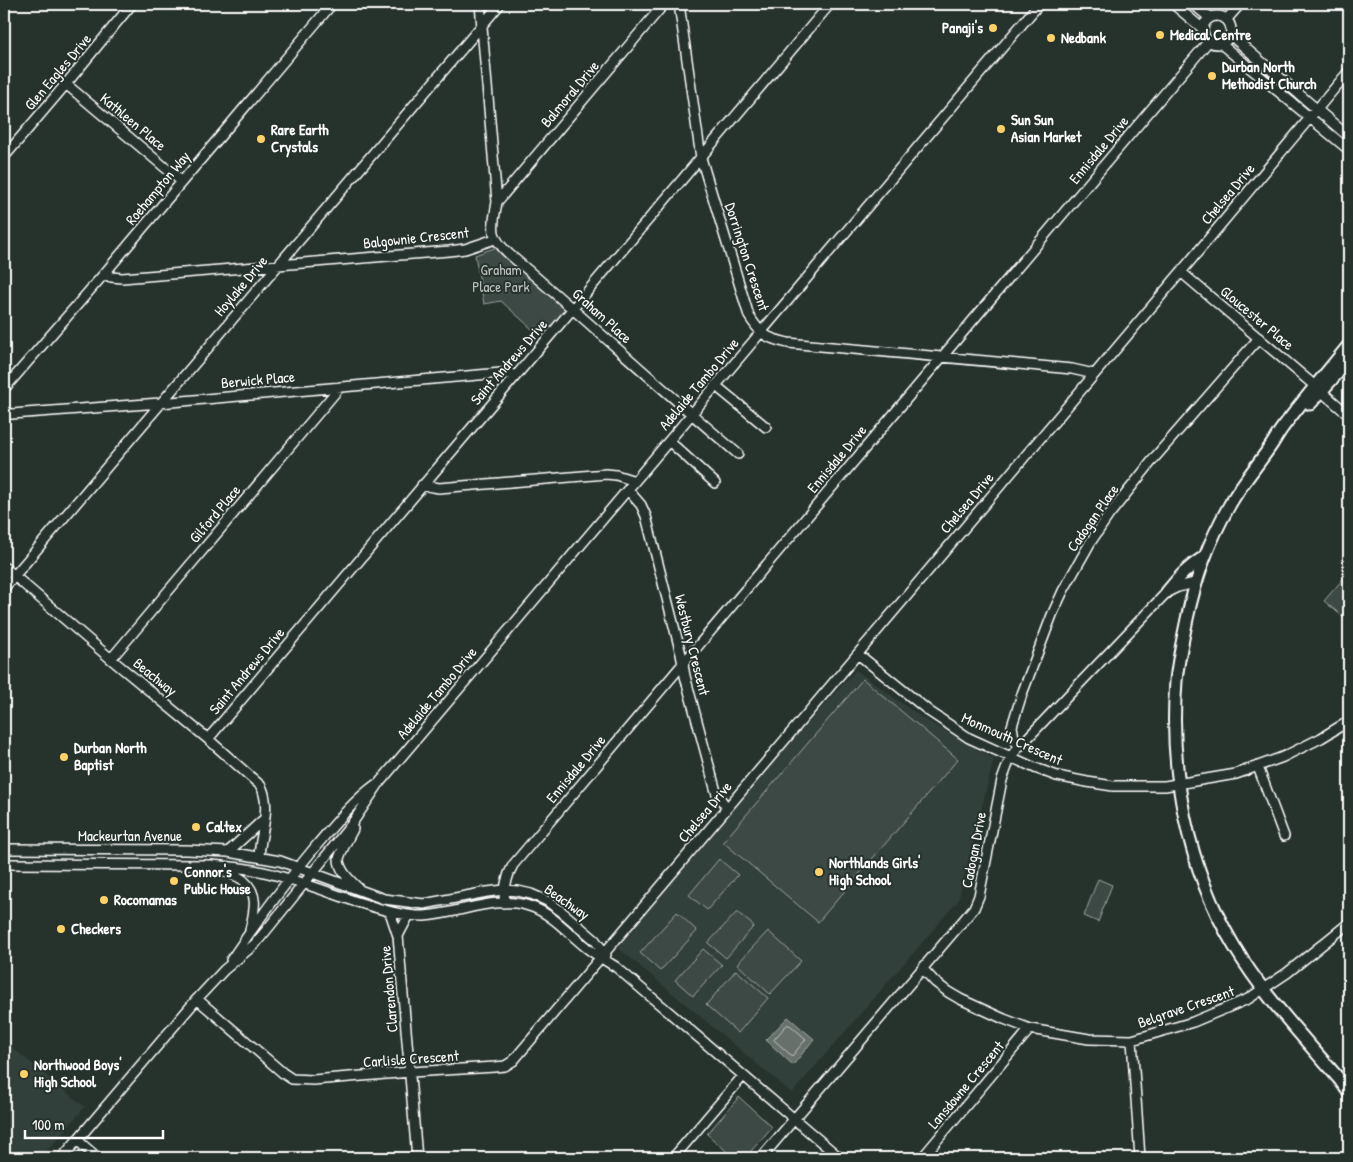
<svg xmlns="http://www.w3.org/2000/svg" width="1353" height="1162" font-family="'Patrick Hand',sans-serif">
	<style>
		.built { fill: #333f3a }
		.green { fill: #3e4944; stroke: #9ea4a2 }
		.water { fill: #67706c; stroke: #a4a9a7 }
		.lines { fill: none; stroke-linecap: round; stroke-linejoin: round }
		.shore { stroke: #c2c6c4; stroke-width: 1 }
		.minor-casing { stroke: #fff; stroke-width: 12 }
		.major-casing { stroke: #fff; stroke-width: 15 }
		.minor { stroke: #26332d; stroke-width: 9 }
		.major { stroke: #26332d; stroke-width: 11 }
		.poi-dot { fill: #ffd166; stroke: #26332d; stroke-width: 2 }
		.labels { text-anchor: middle; stroke-width: 4; stroke-linejoin: round; paint-order: stroke }
		.poi-label { font-size: 15px; font-weight: bold; fill: #fff; stroke: #26332d; text-anchor: start }
		.street-label { font-size: 15px; fill: #fff; stroke: #26332d }
		.park-label { font-size: 15px; fill: #bbbfbe; stroke: #26332d }
	</style>
	<rect width="100%" height="100%" fill="#26332d"/>
	<filter id="ink" filterUnits="userSpaceOnUse"><feTurbulence type="fractalNoise" baseFrequency=".02" numOctaves="2"/><feDisplacementMap in="SourceGraphic" scale="10" xChannelSelector="R" yChannelSelector="G"/><feConvolveMatrix kernelMatrix="1 2 1 2 8 2 1 2 1" color-interpolation-filters="sRGB"/></filter>
	<g filter="url(#ink)">
		<path class="built" d="M856,670L922,718L994,759L958,901L792,1093L610,941Z
			M4,1041L85,1107L41,1158H4Z"/>
		<path class="green" d="M497,247L566,308L542,338L501,301L484,304L475,255Z
			M1349,572V607L1342,616L1324,601Z
			M863,679L958,759L818,922L723,842Z
			M719,859L738,875L707,910L689,895Z
			M1098,879L1112,885L1098,922L1084,916Z
			M677,912L697,931L660,971L640,953Z
			M737,912L754,926L726,958L708,943Z
			M768,931L801,961L770,994L737,964Z
			M703,949L722,965L693,996L675,980Z
			M736,970L768,998L738,1033L706,1005Z
			M739,1097L772,1127L745,1158H734L707,1134Z"/>
		<path class="water" d="M788,1017L814,1039L793,1065L766,1040Z"/>
		<g class="lines">
			<path class="shore" d="M787,1025H790L806,1039L792,1056L774,1040Z"/>
			<defs>
				<path id="minor" d="M480,4L497,202C493,227 488,235 509,254C586,319 660,388 738,454
					M679,4L701,158L749,316C761,335 766,338 788,343L1072,369L1094,374
					M1173,4L1203,29
					M1193,4L1205,14L1211,17
					M1203 30a14 14 0 1 1 28 0a14 14 0 1 1-28 0Z
					M1227,19L1240,4
					M1232,33L1236,40L1349,137
					M1221,44L1349,150
					M66,84L181,181
					M4,157L66,84L132,4
					M497,202L664,4
					M1181,272L1349,415
					M104,274L111,277L122,278L449,251L465,249L495,239
					M715,385L766,427
					M4,389L104,274L332,4
					M4,413L12,414L160,403L501,373L515,375
					M669,441L715,483
					M422,485L439,488L606,474L616,475L635,481
					M628,490L641,505L646,516L681,654L685,676L715,788L717,794L727,808
					M4,567L111,659L208,739L261,786C272,808 260,833 259,857
					M4,588L500,4
					M858,654L930,712L969,738L1035,768L1057,776L1087,782L1113,786H1165L1236,774L1283,757L1321,738L1349,721
					M111,659L340,387
					M208,739C415,493 624,250 830,4
					M1019,747L1014,738L1012,726L1022,694L1052,615L1063,591L1090,543L1109,515L1156,456L1259,338
					M1258,767L1284,836
					M353,829C350,835 340,853 339,859C339,871 351,881 359,889
					M4,849L187,850L228,852L280,861L384,899L424,904L487,892L504,890L518,891L531,894L547,901L561,911L595,940L606,955
					M228,852L264,819
					M4,864L211,865C234,867 257,869 279,876C304,883 329,892 354,901C377,908 400,916 424,916C459,914 494,895 529,906C552,913 569,934 587,948C596,955 606,961 616,967L840,1158
					M217,868C225,872 237,875 243,880C260,894 254,912 250,930
					M504,903C504,889 506,877 513,865L1208,42
					M390,912L398,936L417,1158
					M398,936L409,915
					M231,960C258,920 286,882 316,846C335,824 352,802 375,785
					M923,969L935,982L948,992L960,999L1004,1019L1030,1029L1089,1039L1132,1040L1193,1022L1248,999L1287,973L1349,923
					M197,999L283,1073L292,1079L313,1080L411,1072L495,1067L505,1066L513,1061L1181,272L1349,71
					M1132,1040L1140,1158
					M77,1140L98,1158
					M62,1158L197,999L224,970L255,944L265,932L351,825L380,782L1039,4
					M673,1158L743,1076
					M761,1158L974,908L979,896L1002,780L1011,756L1019,747L1167,592L1178,587L1195,583
					M922,1158L1030,1029"/>
				<path id="major" d="M1349,345C1327,372 1304,399 1283,427C1279,432 1276,438 1272,444C1258,465 1241,484 1229,506C1208,543 1196,577 1187,619C1183,639 1178,660 1176,681C1169,771 1187,867 1234,946C1263,995 1303,1037 1340,1080L1349,1093
					M1310,404L1349,360
					M1167,592C1179,577 1187,568 1204,557"/>
			</defs>
			<use href="#minor" class="minor-casing"/>
			<use href="#major" class="major-casing"/>
			<use href="#minor" class="minor"/>
			<use href="#major" class="major"/>
		</g>
	</g>
	<g class="poi-dot">
		<circle cx="993" cy="28" r="5"/>
		<circle cx="1160" cy="35" r="5"/>
		<circle cx="1051" cy="38" r="5"/>
		<circle cx="1212" cy="76" r="5"/>
		<circle cx="1001" cy="129" r="5"/>
		<circle cx="261" cy="139" r="5"/>
		<circle cx="64" cy="757" r="5"/>
		<circle cx="196" cy="827" r="5"/>
		<circle cx="819" cy="872" r="5"/>
		<circle cx="174" cy="881" r="5"/>
		<circle cx="104" cy="900" r="5"/>
		<circle cx="61" cy="929" r="5"/>
		<circle cx="24" cy="1074" r="5"/>
	</g>
	<g class="labels">
		<g class="poi-label">
			<text x="983" y="33" text-anchor="end">Panaji's</text>
			<text x="1170" y="40">Medical Centre</text>
			<text x="1061" y="43">Nedbank</text>
			<text x="1222" y="72">Durban North<tspan x="1222" dy="17">Methodist Church</tspan></text>
			<text x="1011" y="125">Sun Sun<tspan x="1011" dy="17">Asian Market</tspan></text>
			<text x="271" y="135">Rare Earth<tspan x="271" dy="17">Crystals</tspan></text>
			<text x="74" y="753">Durban North<tspan x="74" dy="17">Baptist</tspan></text>
			<text x="206" y="832">Caltex</text>
			<text x="829" y="868">Northlands Girls'<tspan x="829" dy="17">High School</tspan></text>
			<text x="184" y="877">Connor's<tspan x="184" dy="17">Public House</tspan></text>
			<text x="114" y="905">Rocomamas</text>
			<text x="71" y="934">Checkers</text>
			<text x="34" y="1070">Northwood Boys'<tspan x="34" dy="17">High School</tspan></text>
		</g>
		<g class="street-label">
			<text transform="translate(58 72) rotate(-50)" y="5">Glen Eagles Drive</text>
			<text transform="translate(570 94) rotate(-50)" y="5">Balmoral Drive</text>
			<text transform="translate(133 122) rotate(40)" y="5">Kathleen Place</text>
			<text transform="translate(1099 150) rotate(-50)" y="5">Ennisdale Drive</text>
			<text transform="translate(158 188) rotate(-50)" y="5">Roehampton Way</text>
			<text transform="translate(1228 194) rotate(-50)" y="5">Chelsea Drive</text>
			<text transform="translate(416 238) rotate(-6)" y="5">Balgownie Crescent</text>
			<text transform="translate(747 257) rotate(72)" y="5">Dorrington Crescent</text>
			<text transform="translate(241 286) rotate(-50)" y="5">Hoylake Drive</text>
			<text transform="translate(602 316) rotate(42)" y="5">Graham Place</text>
			<text transform="translate(1257 318) rotate(40)" y="5">Gloucester Place</text>
			<text transform="translate(509 362) rotate(-49)" y="5">Saint Andrews Drive</text>
			<text transform="translate(258 380) rotate(-5)" y="5">Berwick Place</text>
			<text transform="translate(699 384) rotate(-50)" y="5">Adelaide Tambo Drive</text>
			<text transform="translate(837 459) rotate(-50)" y="5">Ennisdale Drive</text>
			<text transform="translate(967 503) rotate(-50)" y="5">Chelsea Drive</text>
			<text transform="translate(215 514) rotate(-50)" y="5">Gilford Place</text>
			<text transform="translate(1093 518) rotate(-55)" y="5">Cadogan Place</text>
			<text transform="translate(692 645) rotate(76)" y="5">Westbury Crescent</text>
			<text transform="translate(247 671) rotate(-50)" y="5">Saint Andrews Drive</text>
			<text transform="translate(155 677) rotate(39)" y="5">Beachway</text>
			<text transform="translate(437 693) rotate(-50)" y="5">Adelaide Tambo Drive</text>
			<text transform="translate(1012 739) rotate(24)" y="5">Monmouth Crescent</text>
			<text transform="translate(576 769) rotate(-50)" y="5">Ennisdale Drive</text>
			<text transform="translate(705 812) rotate(-50)" y="5">Chelsea Drive</text>
			<text x="130" y="841">Mackeurtan Avenue</text>
			<text transform="translate(974 850) rotate(-79)" y="5">Cadogan Drive</text>
			<text transform="translate(567 902) rotate(35)" y="5">Beachway</text>
			<text transform="translate(389 989) rotate(-95)" y="5">Clarendon Drive</text>
			<text transform="translate(1186 1007) rotate(-19)" y="5">Belgrave Crescent</text>
			<text transform="translate(411 1059) rotate(-4)" y="5">Carlisle Crescent</text>
			<text transform="translate(966 1085) rotate(-50)" y="5">Lansdowne Crescent</text>
		</g>
		<g class="park-label">
			<text x="501" y="275">Graham<tspan x="501" dy="17">Place Park</tspan></text>
		</g>
	</g>
	<rect width="1353" height="1162" fill="none" stroke="#26332d" stroke-width="20"/>
	<rect x="10" y="10" width="1333" height="1142" fill="none" stroke="#fff" stroke-width="2" filter="url(#ink)"/>
	<path d="M25 1130v8h138v-8" fill="none" stroke="#ffffff" stroke-width="2.5"/>
	<text x="32" y="1130" font-size="15" fill="#ffffff" stroke="#26332d" stroke-width="4" paint-order="stroke">100 m</text>
</svg>
